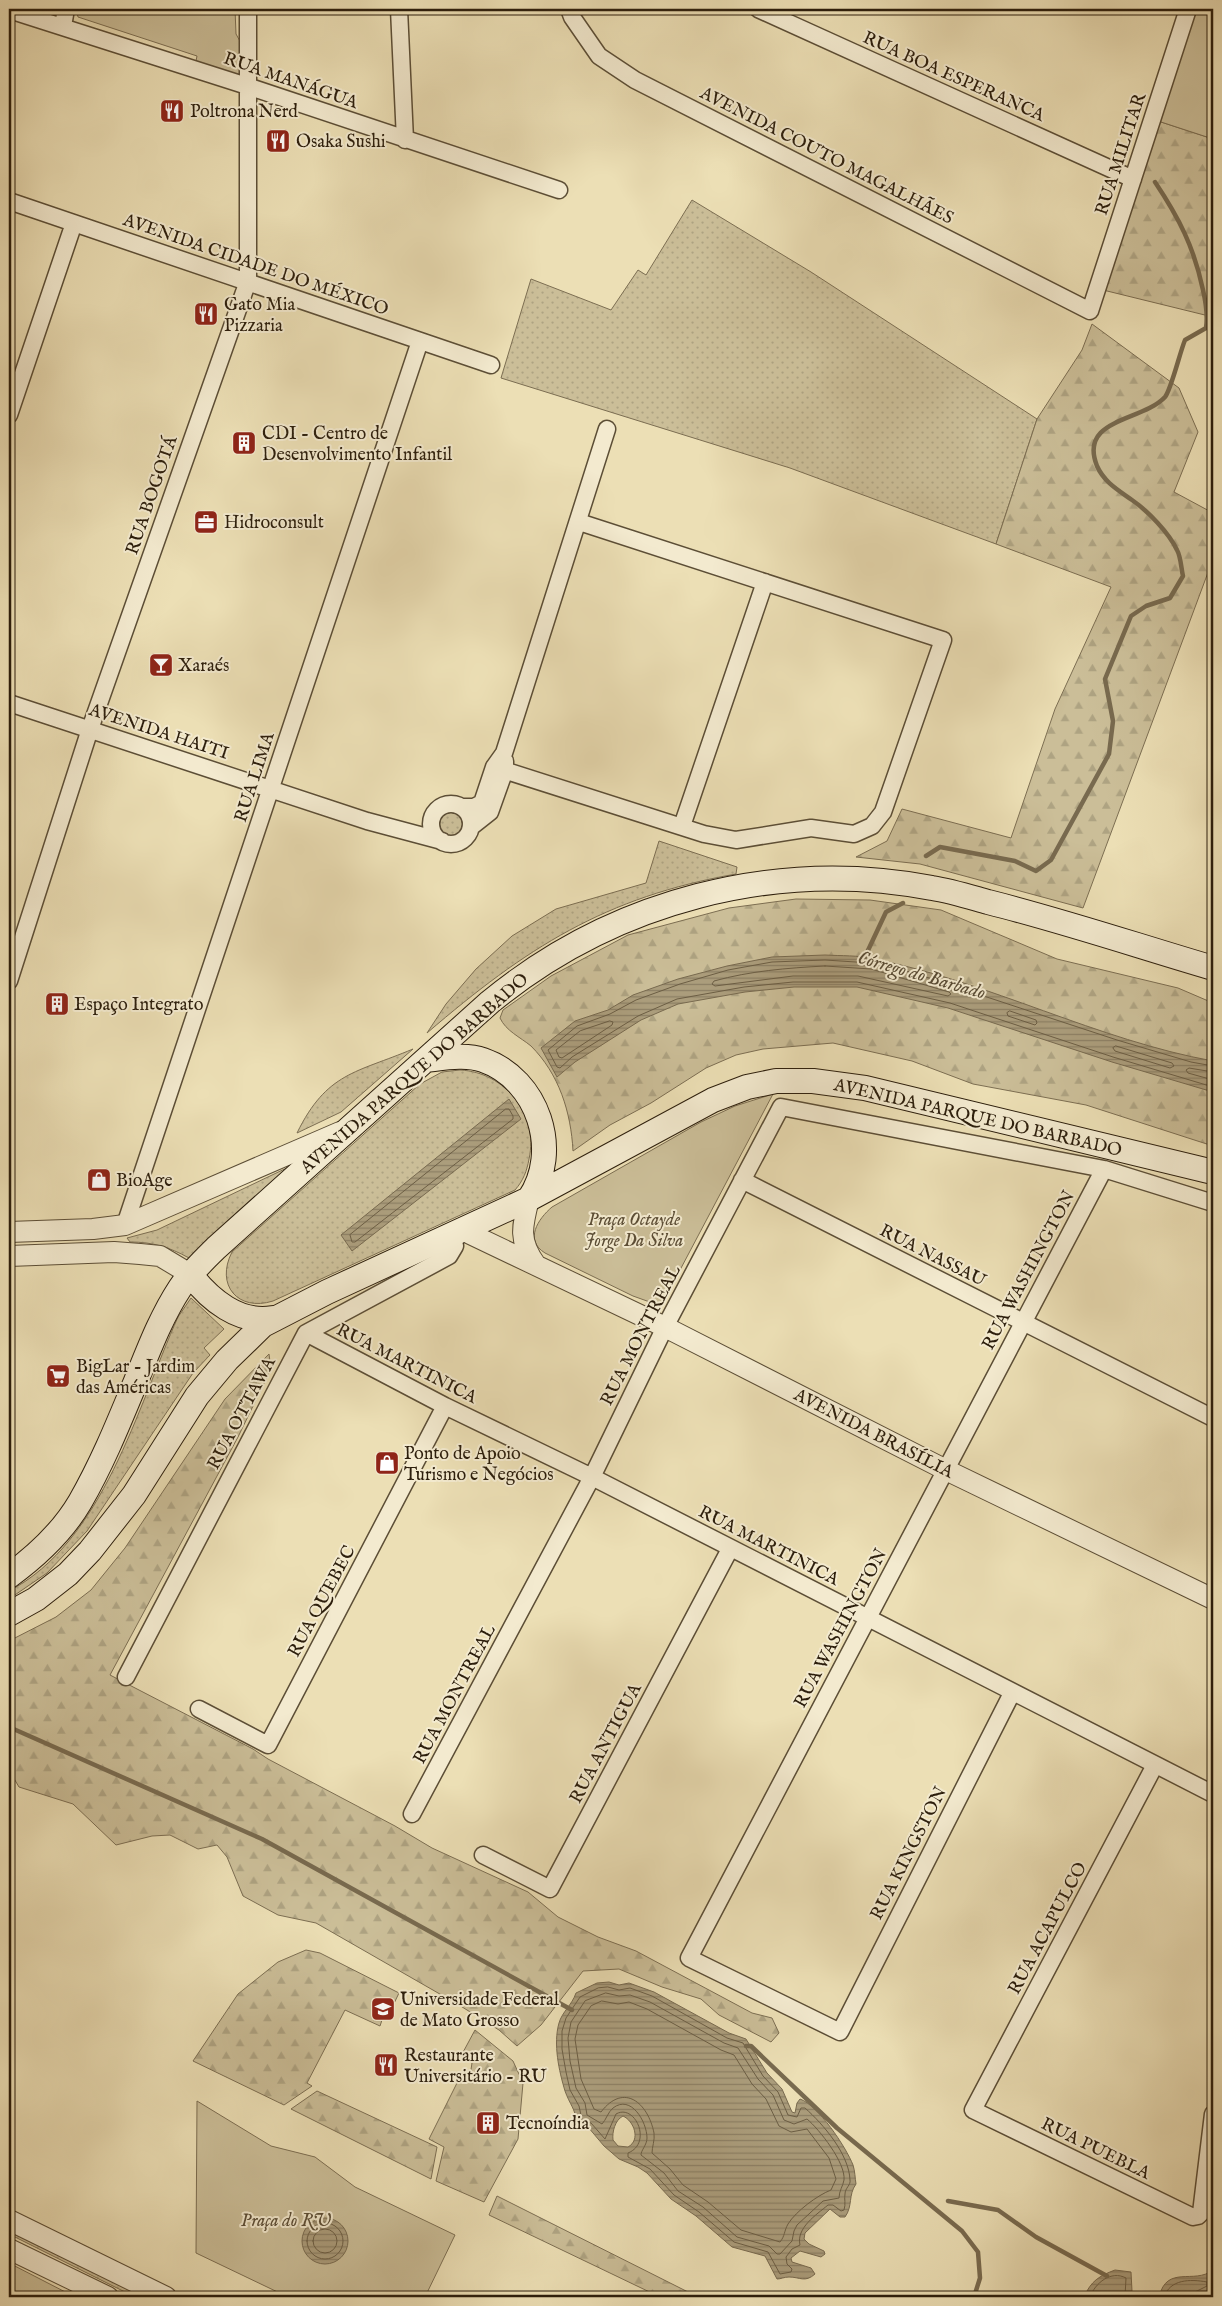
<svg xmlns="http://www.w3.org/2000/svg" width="1222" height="2306" font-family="'IM FELL English',serif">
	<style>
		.grass { fill: url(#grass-dots); stroke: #7c6e52 }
		.forest { fill: url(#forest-firs); stroke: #7c6e52 }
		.green { fill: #cbbe98; stroke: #7c6e52 }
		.water { fill: url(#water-rules); stroke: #786a4f; fill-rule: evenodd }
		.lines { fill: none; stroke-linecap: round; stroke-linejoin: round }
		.shore { stroke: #6c5e44; stroke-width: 1 }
		.stream { stroke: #786a4f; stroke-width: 4.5 }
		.minor-casing { stroke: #5c4e36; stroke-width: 19 }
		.tertiary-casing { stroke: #5c4e36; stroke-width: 22 }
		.secondary-casing { stroke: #2c1e0c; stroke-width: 26 }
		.minor { stroke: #f3eacf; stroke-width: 16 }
		.tertiary { stroke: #f3eacf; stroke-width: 20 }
		.secondary { stroke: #f3eacf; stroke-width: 24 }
		.labels { text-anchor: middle; stroke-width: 4; stroke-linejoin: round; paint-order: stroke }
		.street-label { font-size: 18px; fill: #2c1e0c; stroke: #f3eacf }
		.poi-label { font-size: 18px; fill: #2c1e0c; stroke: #f3eacf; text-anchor: start }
		.park-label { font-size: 18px; font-style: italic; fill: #5c4e36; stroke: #f3eacf }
		.water-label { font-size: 19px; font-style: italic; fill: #584a33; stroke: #f3eacf }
	</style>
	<defs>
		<pattern id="grass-dots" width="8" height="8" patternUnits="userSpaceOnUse" patternTransform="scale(1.25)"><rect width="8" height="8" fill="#cbbe98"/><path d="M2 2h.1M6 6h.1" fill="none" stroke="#aea382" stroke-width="1.8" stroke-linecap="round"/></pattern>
		<pattern id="forest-firs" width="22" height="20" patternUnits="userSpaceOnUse" patternTransform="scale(1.25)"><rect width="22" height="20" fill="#cbbe98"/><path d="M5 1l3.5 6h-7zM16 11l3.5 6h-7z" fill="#aea382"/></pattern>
		<pattern id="water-rules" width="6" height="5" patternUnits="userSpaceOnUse" patternTransform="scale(1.25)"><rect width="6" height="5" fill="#ab9d7c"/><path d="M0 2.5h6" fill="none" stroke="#8b7f64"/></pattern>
	</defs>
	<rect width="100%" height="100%" fill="#ecdfb5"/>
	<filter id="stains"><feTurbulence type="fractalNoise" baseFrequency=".004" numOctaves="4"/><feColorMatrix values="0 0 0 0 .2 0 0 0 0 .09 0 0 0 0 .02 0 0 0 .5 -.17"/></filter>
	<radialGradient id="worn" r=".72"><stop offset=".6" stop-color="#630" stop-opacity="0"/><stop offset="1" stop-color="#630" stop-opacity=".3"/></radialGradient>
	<path class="grass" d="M692,200L811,272L1037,419L996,544L790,468L501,378L531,279L611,310L638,270L646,275Z
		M436 823a15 15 0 1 1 30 0a15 15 0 1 1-30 0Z
		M659,841L737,867L736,874C605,897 526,948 427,1033L446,1004L476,969L512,936L556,909L646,883Z
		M413,1049L341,1112L297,1133C327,1072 356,1073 413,1049Z
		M460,1070C505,1072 539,1115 529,1159C527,1171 523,1181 515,1190L273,1301C238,1312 215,1285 232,1252L420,1084L442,1072Z
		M293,1165L189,1258C169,1247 153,1242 130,1242L127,1238L157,1230Z
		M191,1298L224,1329L204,1348L210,1355L193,1373L87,1531L47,1573L9,1599V1591C103,1542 137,1408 178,1317Z
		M9,2224L157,2297H135L9,2234Z"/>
	<path class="forest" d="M1158,121L1213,139V317L1103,290Z
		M1092,324L1179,388L1198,432L1174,492L1213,513V559L1083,908L920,864L856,857L887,841L902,809L1011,838L1055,709L1111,587L996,544L1037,419L1082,350Z
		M796,899L870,900L941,910L1057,959L1178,988L1213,1003V1146L1086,1105L973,1084L912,1061L833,1043L763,1049L736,1055L706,1068L651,1103L610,1125L573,1151C571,1112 559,1074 531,1046C520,1037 506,1031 500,1018L503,1010L551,976L628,935L729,908Z
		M269,1354L271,1369L238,1437L110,1675L253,1749L268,1759L395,1826L432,1848L528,1892L558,1917L598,1937L636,1951L752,2013L772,2018L779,2033L771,2042L719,2015L701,1999L662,1987L619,1969L583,1971L541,2025L517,2046L499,2030L459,2005L316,1923L278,1915L243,1896L227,1857L217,1845L198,1849L170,1835L152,1836L116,1845L73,1804L19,1787L9,1770V1641L56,1617L91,1590L125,1548L225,1399Z
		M306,1950L320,1953L399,1993L387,2018L382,2020L380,2026L345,2010L307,2083L312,2086L284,2105L193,2061L238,1994L278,1962Z
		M475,2030L513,2061L523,2083L518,2139L484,2202L436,2181L444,2147L429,2139L462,2073L470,2076L472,2063L461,2056Z
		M317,2091L437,2147L431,2179L291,2109Z
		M497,2196L698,2297H660L489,2215Z"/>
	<path class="green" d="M76,9H235L236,34L246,52L243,75L237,78L195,66L197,56L78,17Z
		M1193,9H1213V139L1158,121Z
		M773,1094L661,1306L633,1296L545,1253C524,1240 538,1219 552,1207L701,1122L735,1106Z
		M197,2101L271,2146L315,2157L355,2187L455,2235L425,2297H288L196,2253Z
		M9,2263L75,2297H9Z"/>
	<path class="water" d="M825,955C841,956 858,955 874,959C990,982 1097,1040 1213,1061V1092L1112,1062L948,1008L857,987H794L745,992L678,1004L641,1020L575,1062L557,1077L541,1048L575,1021L608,1010L633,995L678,979L727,966L772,957Z
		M509,1099L521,1119L352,1251L341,1235Z
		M609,1982L619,1985L629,1983L654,1992L729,2033L746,2039L767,2073L782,2089L792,2112L795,2113L797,2103L800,2099C818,2105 846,2147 853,2165C855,2171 855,2178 856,2184C848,2195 853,2206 845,2217H840L830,2209L805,2233L804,2239L809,2244L824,2251L825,2254L821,2257L800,2251L791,2258L792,2262L811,2268L815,2274C805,2283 800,2277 789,2277C784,2277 781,2279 777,2279L765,2256L732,2247L696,2216L671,2199L647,2173L638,2167L619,2159L604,2146L588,2127L577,2123C575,2108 570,2105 565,2091C559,2071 553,2044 559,2023C562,2012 572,2005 576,1993L597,1983ZM623,2116C634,2121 641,2140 628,2147L618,2146L613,2140C612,2132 615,2120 623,2116Z
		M302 2241a23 23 0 1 1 46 0a23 23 0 1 1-46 0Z
		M1115,2270L1131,2272L1132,2291L1130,2297H1084C1091,2281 1099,2276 1115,2270Z
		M1213,2270V2290L1191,2297H1159C1167,2264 1194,2285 1213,2270Z"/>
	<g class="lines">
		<path class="shore" d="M825,966L871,969L949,992L951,994L948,996L858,976H793L715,986L712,984L714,981C750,971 787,968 825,966Z
			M1010,1011L1036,1020L1037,1023L1035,1025L1008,1016L1007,1013Z
			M610,1021L613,1022L612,1025L562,1058L559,1057L556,1050L580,1031Z
			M1116,1046L1172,1063L1174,1066L1170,1068L1115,1051L1113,1048Z
			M1213,1066L1191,1062L1117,1040L914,973L871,963L825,960L772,962L728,970L680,984L636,1000L610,1014L577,1026L548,1050L557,1067L560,1068L572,1057L638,1016L677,999L744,987L793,982H857L950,1003L1113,1057L1213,1087
			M1213,1072L1189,1068L1186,1070L1188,1073L1213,1080
			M506,1109H509L513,1116V1119L355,1242H352L350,1235Z
			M608,1987L619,1990L630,1988L652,1996L727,2038L743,2043L763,2076L778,2092L788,2115L797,2117L801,2108H805C823,2124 849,2154 850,2180C851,2185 845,2188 845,2194C844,2199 846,2204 844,2210L841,2211L833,2205H828C816,2215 796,2228 800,2245L792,2249L786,2257L787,2264L792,2269L791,2272L780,2274L768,2252L734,2242L699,2212L674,2195L650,2169L628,2157V2153C653,2143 635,2103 616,2114L605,2139L591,2123L582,2120L579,2106L570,2090L566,2072L562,2049V2031L566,2018L580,1997L598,1988Z
			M606,1993L619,1996L630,1995L650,2002L724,2043L738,2048L758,2079L773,2095L784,2120L794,2124L807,2119C819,2129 846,2163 844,2180C843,2186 839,2191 839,2198L823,2201L797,2225L794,2231L792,2241L780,2254H777L769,2246L737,2237L703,2207L678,2191L664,2173L641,2155C641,2150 647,2145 647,2138C647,2122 631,2094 613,2108C608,2112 606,2120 602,2124L587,2115L585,2103L576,2088L570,2061L568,2038L571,2022L585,2001Z
			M602,2001L618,2004L629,2002L647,2009L721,2050L734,2055L752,2084L766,2099L779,2126L791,2132L807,2129L829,2158L836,2179L831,2190C818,2195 796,2211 788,2224C784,2231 785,2236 780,2242L741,2230L708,2202L683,2185L670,2169L652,2153C652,2147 655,2140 654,2133C648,2103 624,2082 601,2112L594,2109L581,2079L575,2039L578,2025L591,2006Z
			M307 2241a18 18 0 1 1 36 0a18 18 0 1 1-36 0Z
			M313 2241a12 12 0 1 1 24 0a12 12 0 1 1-24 0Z
			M1090,2297C1095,2283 1111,2270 1126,2278L1125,2297
			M1164,2297C1170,2279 1190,2279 1207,2282V2286L1195,2292L1193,2297"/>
		<path class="stream" d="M926,856L940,847L1015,861L1036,871L1051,860L1109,754L1113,721L1105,679L1131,616L1146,606L1170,598L1183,576C1181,568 1181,557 1177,550C1169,533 1148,511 1132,500C1118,490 1104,482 1097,466C1078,418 1142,422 1165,397C1171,390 1180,352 1185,340L1206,328C1208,315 1206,303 1203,290C1194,247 1179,218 1155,182
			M863,961L886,912L903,903
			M9,1727L262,1839L572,2010
			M746,2046H751L837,2128L962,2231L978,2252L980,2278L974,2297
			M948,2201L998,2210L1036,2237L1107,2276
			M1139,2297L1164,2295"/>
		<defs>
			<path id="minor" d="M399,9L405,140
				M569,9L572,17L599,56L635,80L1090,311L1188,9
				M758,9L1133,179
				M9,10L247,86L559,190
				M63,26L66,9
				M9,201L491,365
				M9,415L74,223
				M9,703L367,821L442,841
				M494,767L704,834L736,840L811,828L854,834L872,826L883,812L943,640L579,522
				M431 824a20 20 0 1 1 40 0a20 20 0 1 1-40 0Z
				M462,807H474L482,803L494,767L504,753L607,429
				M682,826L765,582
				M471,827L490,812L505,770V761
				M9,981L90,729L248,281V9
				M742,1180L1213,1418
				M125,1225L420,341
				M306,1333L445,1406L592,1477L1213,1794
				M126,1677L306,1333L449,1256L455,1246L453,1234
				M1012,1693L840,2032L689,1958L1104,1169
				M199,1709L268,1745L445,1406
				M1155,1765L973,2110L1193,2217L1198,2216L1201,2213L1213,2114
				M412,1814L592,1477L665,1327L781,1107L1104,1169L1213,1203
				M483,1855L550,1889L730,1549"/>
			<path id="tertiary" d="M529,1199C522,1226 518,1241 536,1265
				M462,1230L665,1327L946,1470L1213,1599
				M9,1232L93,1229L125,1225L340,1132
				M9,1256L114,1252L140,1254L160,1256L190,1274
				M9,2220L166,2297
				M9,2249L108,2297"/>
			<path id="secondary" d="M529,1199L713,1100L747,1087L776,1081H813L865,1088L1213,1172
				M190,1274C210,1300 239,1324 273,1318
				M9,1576C35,1557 63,1531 80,1502C102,1464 119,1422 136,1381C149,1349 161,1317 180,1288C190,1273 203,1261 216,1248L490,1002C613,901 775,858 932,888C951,891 970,897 988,902C1064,921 1138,946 1213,968
				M9,1614L36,1599L68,1574L90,1551L134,1495L197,1396L227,1360L263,1325L327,1292L529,1199C562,1151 538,1079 483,1060C466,1054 444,1058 426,1060"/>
		</defs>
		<use href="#minor" class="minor-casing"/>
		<use href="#tertiary" class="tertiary-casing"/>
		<use href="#secondary" class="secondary-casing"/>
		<use href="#minor" class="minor"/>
		<use href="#tertiary" class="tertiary"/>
		<use href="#secondary" class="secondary"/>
	</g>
	<defs>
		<symbol id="restaurant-square" viewBox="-11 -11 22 22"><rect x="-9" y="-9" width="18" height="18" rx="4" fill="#8f2418" stroke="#f3eacf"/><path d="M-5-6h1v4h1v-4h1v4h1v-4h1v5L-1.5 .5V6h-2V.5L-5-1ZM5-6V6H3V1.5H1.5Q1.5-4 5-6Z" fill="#fff"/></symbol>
		<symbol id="building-square" viewBox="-11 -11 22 22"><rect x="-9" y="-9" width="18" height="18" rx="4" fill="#8f2418" stroke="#f3eacf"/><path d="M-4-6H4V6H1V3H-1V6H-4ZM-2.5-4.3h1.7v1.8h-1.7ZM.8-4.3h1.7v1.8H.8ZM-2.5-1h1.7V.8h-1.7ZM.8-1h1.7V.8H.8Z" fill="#fff"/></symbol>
		<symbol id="office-square" viewBox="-11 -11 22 22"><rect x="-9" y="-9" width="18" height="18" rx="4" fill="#8f2418" stroke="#f3eacf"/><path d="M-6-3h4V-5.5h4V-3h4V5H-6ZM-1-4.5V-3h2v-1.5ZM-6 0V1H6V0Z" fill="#fff"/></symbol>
		<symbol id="bar-square" viewBox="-11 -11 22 22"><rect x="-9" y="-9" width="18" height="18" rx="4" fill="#8f2418" stroke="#f3eacf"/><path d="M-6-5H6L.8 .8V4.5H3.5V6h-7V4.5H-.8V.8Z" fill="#fff"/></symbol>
		<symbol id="shop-square" viewBox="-11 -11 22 22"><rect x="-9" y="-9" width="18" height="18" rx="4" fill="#8f2418" stroke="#f3eacf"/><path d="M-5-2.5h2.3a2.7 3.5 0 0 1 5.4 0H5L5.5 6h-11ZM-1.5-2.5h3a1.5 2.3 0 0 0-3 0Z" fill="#fff"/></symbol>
		<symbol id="supermarket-square" viewBox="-11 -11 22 22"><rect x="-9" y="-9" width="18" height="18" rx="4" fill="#8f2418" stroke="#f3eacf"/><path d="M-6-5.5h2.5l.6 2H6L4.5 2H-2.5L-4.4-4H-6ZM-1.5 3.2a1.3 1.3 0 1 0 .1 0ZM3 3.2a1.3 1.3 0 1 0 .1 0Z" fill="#fff"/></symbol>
		<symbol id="university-square" viewBox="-11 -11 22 22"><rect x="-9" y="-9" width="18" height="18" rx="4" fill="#8f2418" stroke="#f3eacf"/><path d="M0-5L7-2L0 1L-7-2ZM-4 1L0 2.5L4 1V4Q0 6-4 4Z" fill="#fff"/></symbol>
	</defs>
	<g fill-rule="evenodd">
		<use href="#restaurant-square" x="158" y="97" width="28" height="28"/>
		<use href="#restaurant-square" x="264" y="127" width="28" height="28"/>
		<use href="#restaurant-square" x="192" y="300" width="28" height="28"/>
		<use href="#building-square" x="230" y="429" width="28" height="28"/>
		<use href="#office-square" x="192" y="508" width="28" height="28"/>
		<use href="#bar-square" x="147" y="651" width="28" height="28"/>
		<use href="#building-square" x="43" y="990" width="28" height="28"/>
		<use href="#shop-square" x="85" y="1166" width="28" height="28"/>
		<use href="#supermarket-square" x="44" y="1362" width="28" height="28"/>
		<use href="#shop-square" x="373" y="1449" width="28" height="28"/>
		<use href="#university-square" x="369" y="1995" width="28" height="28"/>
		<use href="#restaurant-square" x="372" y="2051" width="28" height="28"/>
		<use href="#building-square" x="474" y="2109" width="28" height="28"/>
	</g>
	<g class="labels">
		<g class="street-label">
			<text transform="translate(954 76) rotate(24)" y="6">RUA BOA ESPERANCA</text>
			<text transform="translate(291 80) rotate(19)" y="6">RUA MANÁGUA</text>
			<text transform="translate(1120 154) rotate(-72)" y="6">RUA MILITAR</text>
			<text transform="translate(827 155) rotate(27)" y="6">AVENIDA COUTO MAGALHÃES</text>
			<text transform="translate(256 264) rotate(19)" y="6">AVENIDA CIDADE DO MÉXICO</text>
			<text transform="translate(151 495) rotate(-71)" y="6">RUA BOGOTÁ</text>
			<text transform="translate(159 731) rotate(18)" y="6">AVENIDA HAITI</text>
			<text transform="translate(254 777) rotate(-72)" y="6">RUA LIMA</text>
			<text transform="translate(414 1073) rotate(-41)" y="6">AVENIDA PARQUE DO BARBADO</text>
			<text transform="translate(978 1117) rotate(13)" y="6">AVENIDA PARQUE DO BARBADO</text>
			<text transform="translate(933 1255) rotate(27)" y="6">RUA NASSAU</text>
			<text transform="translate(1028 1270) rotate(-62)" y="6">RUA WASHINGTON</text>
			<text transform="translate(640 1335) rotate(-63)" y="6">RUA MONTREAL</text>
			<text transform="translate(407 1363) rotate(27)" y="6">RUA MARTINICA</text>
			<text transform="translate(241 1413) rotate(-62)" y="6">RUA OTTAWA</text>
			<text transform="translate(874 1433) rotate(27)" y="6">AVENIDA BRASÍLIA</text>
			<text transform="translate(769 1545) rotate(27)" y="6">RUA MARTINICA</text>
			<text transform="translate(321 1601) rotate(-62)" y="6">RUA QUEBEC</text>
			<text transform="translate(840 1628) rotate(-62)" y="6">RUA WASHINGTON</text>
			<text transform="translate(454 1694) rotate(-62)" y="6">RUA MONTREAL</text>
			<text transform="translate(605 1743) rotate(-62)" y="6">RUA ANTIGUA</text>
			<text transform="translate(908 1853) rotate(-63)" y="6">RUA KINGSTON</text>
			<text transform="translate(1047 1928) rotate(-62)" y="6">RUA ACAPULCO</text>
			<text transform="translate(1096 2148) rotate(26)" y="6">RUA PUEBLA</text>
		</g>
		<g class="poi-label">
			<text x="190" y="117">Poltrona Nerd</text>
			<text x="296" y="147">Osaka Sushi</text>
			<text x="224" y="310">Gato Mia<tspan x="224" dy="21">Pizzaria</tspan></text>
			<text x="262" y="439">CDI - Centro de<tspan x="262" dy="21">Desenvolvimento Infantil</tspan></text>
			<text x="224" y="528">Hidroconsult</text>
			<text x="178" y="671">Xaraés</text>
			<text x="74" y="1010">Espaço Integrato</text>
			<text x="116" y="1186">BioAge</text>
			<text x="76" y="1372">BigLar - Jardim<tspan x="76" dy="21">das Américas</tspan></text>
			<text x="404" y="1459">Ponto de Apoio<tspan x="404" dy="21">Turismo e Negócios</tspan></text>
			<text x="400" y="2005">Universidade Federal<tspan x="400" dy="21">de Mato Grosso</tspan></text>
			<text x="404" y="2061">Restaurante<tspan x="404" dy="21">Universitário - RU</tspan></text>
			<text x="506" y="2129">Tecnoíndia</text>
		</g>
		<g class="park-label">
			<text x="634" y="1225">Praça Octayde<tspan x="634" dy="21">Jorge Da Silva</tspan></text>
			<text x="286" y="2226">Praça do RU</text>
		</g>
		<g class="water-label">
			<text transform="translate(922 974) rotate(16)" y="7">Córrego do Barbado</text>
		</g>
	</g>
	<rect width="1222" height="2306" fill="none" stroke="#ecdfb5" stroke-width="30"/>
	<rect x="10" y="10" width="1202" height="2286" fill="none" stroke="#2c1e0c" stroke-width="2.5"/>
	<rect x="15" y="15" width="1192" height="2276" fill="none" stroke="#2c1e0c"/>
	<rect width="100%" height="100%" filter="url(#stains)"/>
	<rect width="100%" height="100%" fill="url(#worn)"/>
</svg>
